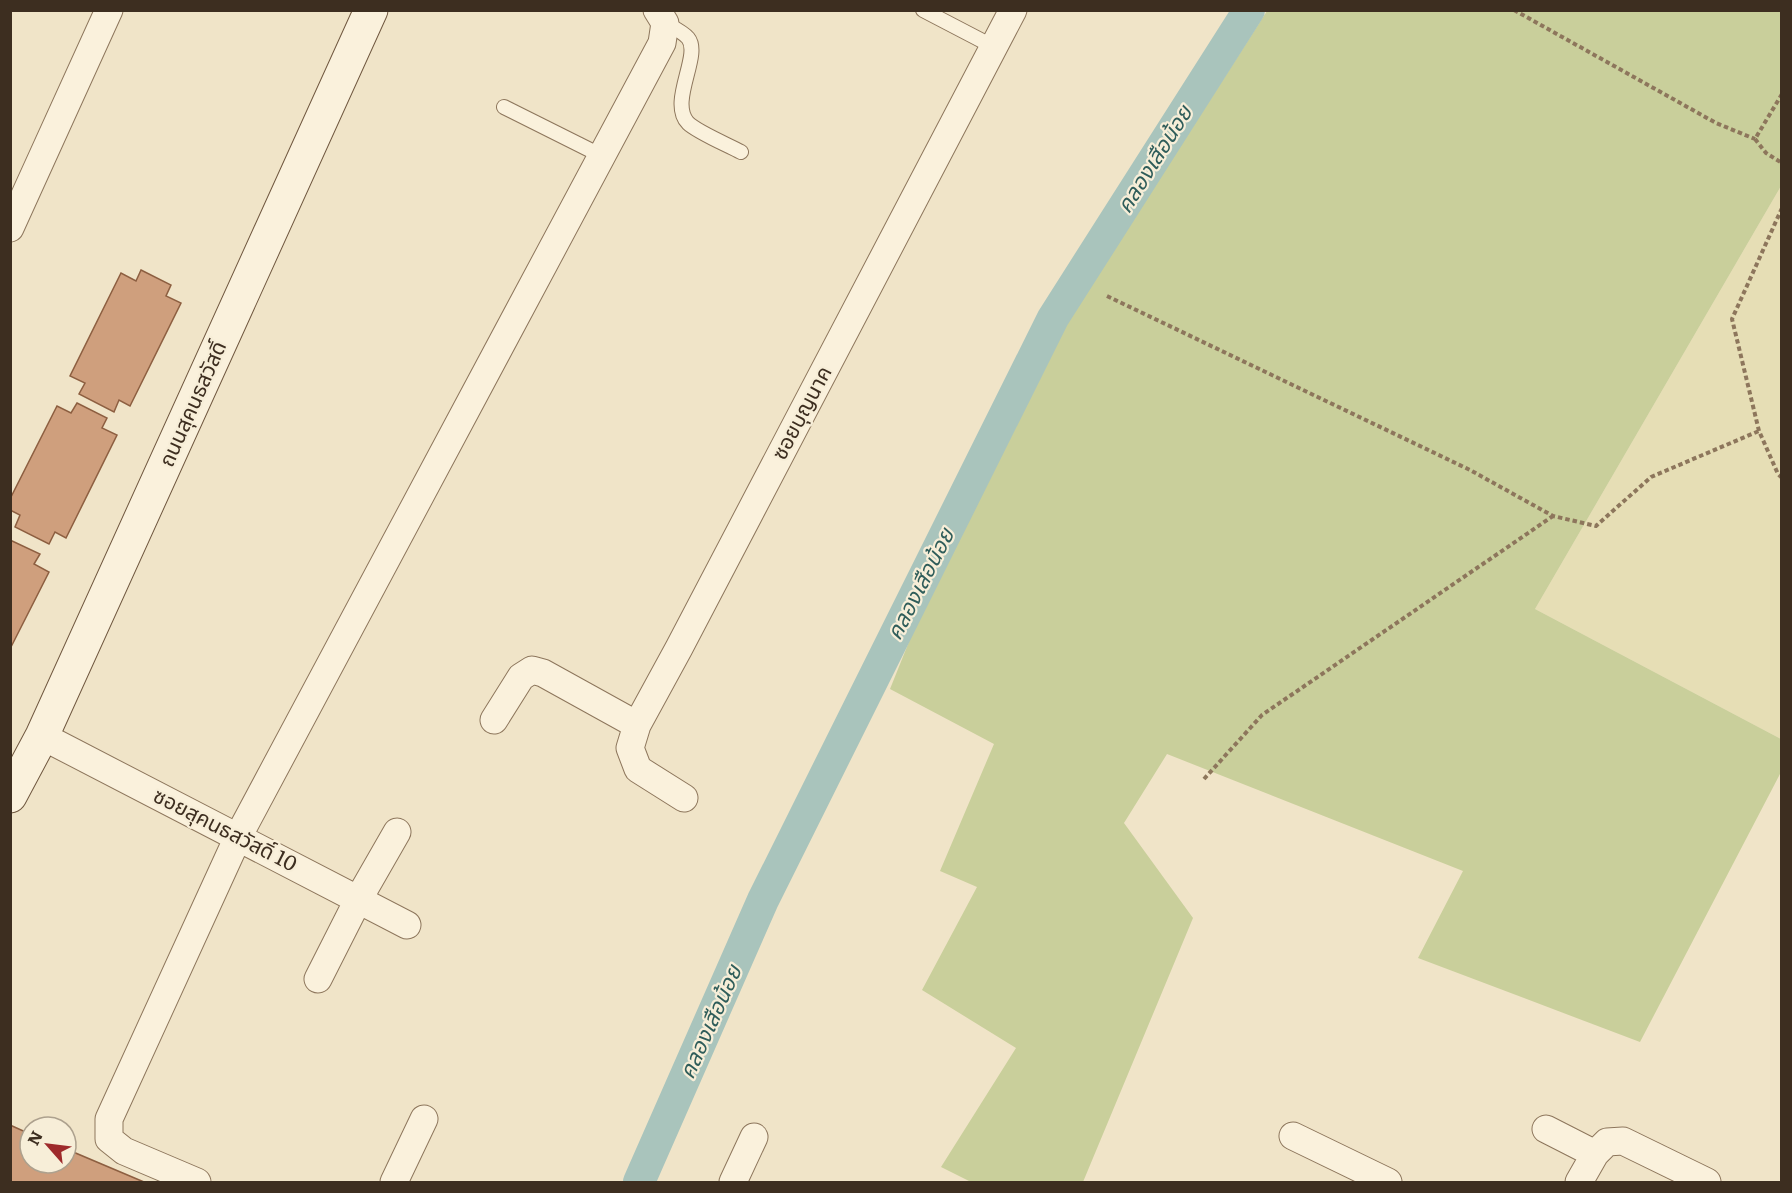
<svg xmlns="http://www.w3.org/2000/svg" width="1792" height="1193" font-family="Literata,'Noto Sans Thai',serif">
	<style>
		.farmland { fill: #e6deb5 }
		.green { fill: #c9cf9b }
		.lines { fill: none; stroke-linecap: round; stroke-linejoin: round }
		.canal { stroke: #a9c4bc; stroke-width: 32 }
		.building { fill: #cf9f7d; stroke: #8d5f41; stroke-width: 1.5 }
		.lane-casing { stroke: #8d765c; stroke-width: 16 }
		.street-casing { stroke: #8d765c; stroke-width: 29 }
		.secondary-casing { stroke: #6f573f; stroke-width: 35 }
		.path { stroke: #8d765c; stroke-width: 4; stroke-dasharray: 4.5 3; stroke-linecap: butt }
		.lane { stroke: #faf1dc; stroke-width: 14 }
		.street { stroke: #faf1dc; stroke-width: 27 }
		.secondary { stroke: #faf1dc; stroke-width: 33 }
		.labels { text-anchor: middle; stroke-width: 4.5; stroke-linejoin: round; paint-order: stroke }
		.street-label { font-size: 21px; fill: #3d2e20; stroke: #f7eed8 }
		.water-label { font-size: 22px; font-style: italic; fill: #2f5d5a; stroke: #f7eed8 }
	</style>
	<rect width="100%" height="100%" fill="#f0e4c8"/>
	<path class="farmland" d="M1781,186V739L1535,609Z"/>
	<path class="green" d="M1267,11H1781V186L1535,609L1781,739V772L1640,1042L1418,958L1463,871L1167,754L1124,823L1193,918L1083,1182H971L941,1167L1016,1048L922,990L977,887L940,871L994,744L890,689L945,552L1065,326Z"/>
	<g class="lines">
		<path class="canal" d="M639,1182L763,900L1053,318L1249,10"/>
	</g>
	<path class="building" d="M141,270L171,285L166,296L181,303L130,406L119,400L114,412L79,394L85,383L70,376L121,273L136,281Z
		M77,403L107,418L102,428L117,435L66,538L55,532L49,544L15,527L20,515L10,510V499L57,406L71,413Z
		M10,540L40,554L34,564L49,572L10,649Z
		M10,1125L30,1134V1163H66V1149L144,1182H10Z"/>
	<g class="lines">
		<defs>
			<path id="lane" d="M923,10L994,47
				M665,23C672,27 683,32 688,38C702,55 668,102 688,123C697,132 728,145 741,152
				M504,107L602,156"/>
			<path id="street" d="M10,228L109,10
				M494,720L521,677L532,670L543,673L637,725
				M42,736L407,925
				M684,798L638,769L630,748L637,725L679,648L1013,10
				M318,979L358,900L397,832
				M1546,1129L1595,1154
				M1293,1136L1388,1182
				M197,1182L124,1151L109,1139V1119L238,837L662,43L665,23L657,10
				M394,1182L424,1119
				M733,1182L754,1137
				M1579,1182L1595,1154L1607,1142L1623,1141L1707,1182"/>
			<path id="secondary" d="M10,796L42,736L371,10"/>
		</defs>
		<use href="#lane" class="lane-casing"/>
		<use href="#street" class="street-casing"/>
		<use href="#secondary" class="secondary-casing"/>
		<path class="path" d="M1514,10L1716,123L1755,139
			M1782,94L1755,139L1766,153L1782,163
			M1782,208L1732,319L1759,431L1778,474L1782,478
			M1107,296L1470,470L1553,516L1596,526L1651,477L1759,431
			M1204,779L1262,715L1553,516"/>
		<use href="#lane" class="lane"/>
		<use href="#street" class="street"/>
		<use href="#secondary" class="secondary"/>
	</g>
	<g class="labels">
		<g class="street-label">
			<text transform="translate(193 404) rotate(-66)" y="7">ถนนสุคนธสวัสดิ์</text>
			<text transform="translate(802 413) rotate(-62)" y="7">ซอยบุญนาค</text>
			<text transform="translate(225 830) rotate(27)" y="7">ซอยสุคนธสวัสดิ์ 10</text>
		</g>
		<g class="water-label">
			<text transform="translate(1154 159) rotate(-58)" y="8">คลองเสือน้อย</text>
			<text transform="translate(920 584) rotate(-63)" y="8">คลองเสือน้อย</text>
			<text transform="translate(710 1022) rotate(-66)" y="8">คลองเสือน้อย</text>
		</g>
	</g>
	<rect width="1792" height="1193" fill="none" stroke="#3d2e20" stroke-width="24"/>
	<g transform="translate(48 1145) rotate(298)"><circle r="28" fill="#f7eed8" stroke="#ada18e" stroke-width="1.5"/>
	<path d="M0-4.5L10 22L0 15L-10 22Z" fill="#9e2a2b"/>
	<text y="-9" font-size="16" font-weight="bold" text-anchor="middle" fill="#3d2e20">N</text>
	</g>
</svg>
